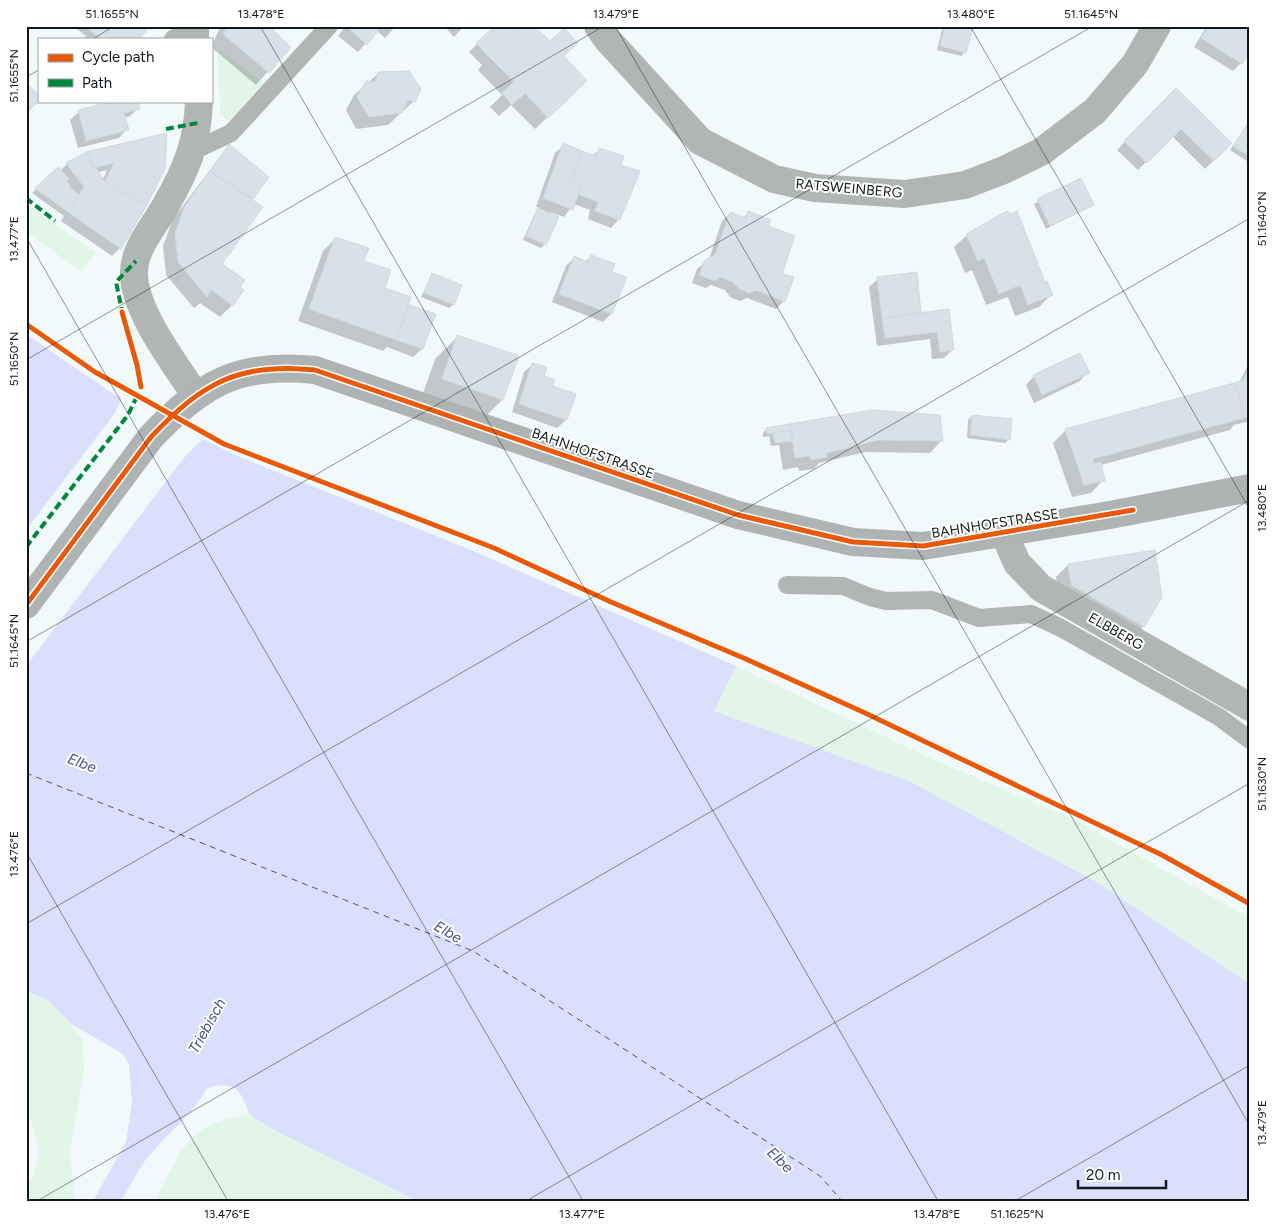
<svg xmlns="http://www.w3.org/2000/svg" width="1276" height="1227" font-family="Figtree,sans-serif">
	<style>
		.green { fill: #e1f6e9 }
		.water { fill: #dadffb }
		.pier { fill: #f2f9fa }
		.shadow { fill: #0003; fill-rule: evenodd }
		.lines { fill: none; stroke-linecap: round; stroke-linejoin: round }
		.ferry { stroke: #4e4f84; stroke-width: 1; stroke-dasharray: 6 5; stroke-linecap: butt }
		.building { fill: #d8e1e7; stroke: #d3d9dc }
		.service { stroke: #b1b5b4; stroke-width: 18 }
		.minor { stroke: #b1b5b4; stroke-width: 28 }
		.secondary { stroke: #b0b3b4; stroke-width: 28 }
		.quiet { stroke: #00873e; stroke-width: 4; stroke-dasharray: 8 4; stroke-linecap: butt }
		.cycleway-casing { stroke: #fff; stroke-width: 8 }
		.cycleway { stroke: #e8590c; stroke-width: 5 }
		.ticks { fill: none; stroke: #11181b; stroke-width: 1; stroke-opacity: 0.45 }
		.labels { text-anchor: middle; stroke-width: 4; stroke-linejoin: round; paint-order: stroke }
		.street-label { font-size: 14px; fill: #11181b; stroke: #fff }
		.water-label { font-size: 15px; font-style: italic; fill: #4e4f84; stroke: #fff }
		.neatline { fill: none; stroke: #11181b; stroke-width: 2 }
		.ticks-label { font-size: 12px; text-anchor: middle; fill: #11181b }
	</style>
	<rect width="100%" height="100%" fill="#f2f9fa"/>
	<path class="green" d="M221,51L265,84L237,115L226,120L220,113L218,53Z
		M26,204L96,252L82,272L26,232Z
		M736,666L932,759L1073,819L1250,918V984L1100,884L714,711Z
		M26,991L48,1000L83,1039L84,1072L70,1152L75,1201L26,1200C26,1186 34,1176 37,1162C41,1150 34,1131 30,1119L26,1117Z
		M249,1114L276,1131L417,1201H155C169,1174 182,1137 212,1124C224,1119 237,1117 249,1114Z"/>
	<path class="water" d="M26,334L115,395L235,455L471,550L736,666L714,711L911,782L1100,884L1250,984V1201H417L276,1131L249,1114C241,1089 234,1080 207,1088C192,1115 167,1134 147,1158C137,1171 130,1187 121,1201H93L126,1142L132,1102L129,1065L123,1054L70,1023L48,1000L26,991Z"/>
	<path class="pier" d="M123,396L204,437L183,459L26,666V530L115,413Z"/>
	<path class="shadow" d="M73,26H148L138,39H84L86,36Z
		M221,26H275L272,32L289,47L256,85L211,47Z
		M346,26H396L385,38L377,31L358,52L338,36Z
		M444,26H464L454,37Z
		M799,26H811L808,29Z
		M943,26L971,28L965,52L961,56L937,50Z
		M1207,26H1250L1241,63L1233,71L1194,47Z
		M477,44L563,56L573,93L535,129L511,105L499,116L490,107L502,95L478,70L482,65L469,52Z
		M379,73L414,101L388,125L356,129L346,110L354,95Z
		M1176,90L1231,143L1205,169L1172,136L1138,170L1117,150Z
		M138,108L130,116L124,118L127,129L119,138L78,148L70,120L79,112Z
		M1250,121V163L1230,150Z
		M166,134L120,248L112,256L61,221L64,216L32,193L58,169L60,171L67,164ZM107,170L102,181L96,173ZM66,181L71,188L64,184Z
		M229,145L267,177L251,200L221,264L238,287L232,305L220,317L200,303L194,308L166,275L163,246L173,219Z
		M564,145L593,156L599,149L619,166V219L611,228L588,219L590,210L574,204L564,217L550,212L545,244L541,248L523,240L535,213L540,208L536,207L555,153Z
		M1080,180L1093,205L1046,229L1034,204Z
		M731,213L743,218L748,213L768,227L780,274L784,301L776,309L747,298L740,301L730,297L725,290L711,285L706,288L692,283L697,269L709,259L722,221Z
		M967,235L1044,284L1051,295L1039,307L1015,316L1008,297L986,305L972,270L965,273L954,247Z
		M336,238L363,262L383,289L405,311L409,307L435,315L422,349L413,357L387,347L383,351L298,321L323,251Z
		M591,256L611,272V314L603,322L552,302L566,266L574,258L585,262Z
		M432,274L453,305L449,308L421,297Z
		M878,279L920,314L948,311L953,349L944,358L932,359L930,339L877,346L869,287Z
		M458,336L517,357L502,400L479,423L420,402L435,359Z
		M1250,361V421L1234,425L1230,430L1101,465L1103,480L1091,493L1072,497L1053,443L1066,430L1239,383Z
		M533,364L551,386L574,394L566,420L557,428L512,412L524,372Z
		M1088,372L1080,381L1034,403L1026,385L1034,376Z
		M972,416L1009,439L1005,443L967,438L968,420Z
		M767,429L942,440L930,453L866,452L819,463L814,469L799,471L798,467L783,470L779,445L771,446L769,436L763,437V433Z
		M1068,565L1143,627L1131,639L1059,598L1056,577Z"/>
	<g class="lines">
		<path class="ferry" d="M26,773L473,951L820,1176L842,1201"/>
	</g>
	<path class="building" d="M91,26H149L140,39H101L90,31Z
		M227,26H276L274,31L291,47L269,73L223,34Z
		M346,26H382L367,45Z
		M495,26H521L489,57L476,43Z
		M521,26H534L550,41L564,28L578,43L564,56L587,81L548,118L525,93L512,105L502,93L514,82L489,57Z
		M945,26L973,27L966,53L940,46Z
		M1209,26H1250V51L1242,64L1201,38Z
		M409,71L421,89L415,102L408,100L402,113L369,117L357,97L366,81L375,82L378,72Z
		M26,83L39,95V101L26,114Z
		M1176,88L1232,143L1214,161L1181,129L1147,163L1124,141Z
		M114,101H138L140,109L124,113L129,130L86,141L78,110Z
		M1250,120V157L1233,146Z
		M167,133L165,169L147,205L105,182L114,163L94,168L86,152Z
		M563,143L582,151L570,180L582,185L573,210L543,198Z
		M229,144L269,177L253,199L210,171Z
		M599,148L624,156L621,165L640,171L620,220L595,211L598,202L578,194L582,185L570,180L582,151L596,156Z
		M86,152L105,182L147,205L121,249L68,212L84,187L66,163Z
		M58,167L69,178L66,184L79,195L68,212L35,188Z
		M210,171L263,207L222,264L245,280L240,287L244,290L233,306L211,290L207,297L178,262L175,233L185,206Z
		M1081,178L1094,205L1050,226L1037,199Z
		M538,208L559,217L546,245L526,236Z
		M748,211L771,220L769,226L795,236L782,274L794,277L785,302L756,290L749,293L739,289L733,282L720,277L715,281L699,275L705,260L715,255L730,212L746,218Z
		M1007,211L1011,214L1017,211L1045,282L1047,281L1053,295L1028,305L1020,285L999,294L984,258L978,261L966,234Z
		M335,237L369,248L364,261L391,270L385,288L411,297L396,340L309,309Z
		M591,255L615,264L612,272L627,277L612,314L559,294L574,256L588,262Z
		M917,272L921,313L882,318L877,277Z
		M432,273L462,285L454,305L424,293Z
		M409,305L436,314L423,349L396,340Z
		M949,309L954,350L940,352L937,332L885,338L882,318Z
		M457,335L519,356L503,400L442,379Z
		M1080,353L1090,373L1042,395L1033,375Z
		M532,363L547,367L544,376L555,380L553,386L576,394L567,420L519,404Z
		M1250,367V416L1244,418L1238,390L1234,383L1243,380Z
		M1234,383L1238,390L1244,418L1093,459L1094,463L1101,462L1105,481L1084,485L1065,429Z
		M872,410L940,415L943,441L879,440L827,453V457L811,460L810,456L795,458L790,424Z
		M972,415L1012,419L1010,440L970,435Z
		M790,424L791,430L767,434L766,428Z
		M791,430L793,441L775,443L773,433Z
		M1155,550L1162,597L1144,627L1071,585L1068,564Z"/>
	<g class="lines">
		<path class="service" d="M173,39L195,27
			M193,151L231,133L329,26
			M787,585L843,586L870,597L886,601L932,600L979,618L1031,614L1061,628L1219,717L1250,740"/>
		<path class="minor" d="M598,26L607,39L700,141L774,179L815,188L905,194L965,185L1004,170L1041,152L1095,111L1135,64L1157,26
			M195,39V26
			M195,395C175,363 134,312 134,273C134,247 154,227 166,205C186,170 198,142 199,101
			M1004,533L1017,563L1041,588L1250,707"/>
		<path class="secondary" d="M26,605L151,437C202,383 239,362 315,370L738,515L853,542L923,546L1110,515L1250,488"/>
		<path class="quiet" d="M166,129L198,123
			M26,198L55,221
			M123,315L116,282L136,261
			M26,547L128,415L139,392"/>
		<defs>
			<path id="cycleway" d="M122,312L137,365L141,387
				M26,324L95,372L224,444L494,548L611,602L746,659L863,712L1162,855L1250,904
				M26,605L151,437C202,383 239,362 315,370L738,515L853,542L923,546L1133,510"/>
		</defs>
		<use href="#cycleway" class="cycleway-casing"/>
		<use href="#cycleway" class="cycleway"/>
	</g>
	<path class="ticks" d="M260,26L938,1201M615,26L1250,1126M970,26L1250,510M93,39L114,26M26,77L39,70M26,237L583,1201M26,360L604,26M26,642L1093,26M26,852L228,1201M26,924L1250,218M37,1201L1250,500M526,1201L1250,783M1015,1201L1250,1065"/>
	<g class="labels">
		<g class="street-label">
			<text transform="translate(849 188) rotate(5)" y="5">RATSWEINBERG</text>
			<text transform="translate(593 453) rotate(19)" y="5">BAHNHOFSTRASSE</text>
			<text transform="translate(995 523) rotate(-9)" y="5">BAHNHOFSTRASSE</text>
			<text transform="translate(1116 631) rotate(30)" y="5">ELBBERG</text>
		</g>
		<g class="water-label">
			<text transform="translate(82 763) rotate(21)" y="5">Elbe</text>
			<text transform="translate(448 932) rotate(30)" y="5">Elbe</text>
			<text transform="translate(207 1026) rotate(-61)" y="5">Triebisch</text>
			<text transform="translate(780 1160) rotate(44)" y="5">Elbe</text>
		</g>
	</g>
	<rect width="1276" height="1227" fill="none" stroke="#ffffff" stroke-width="55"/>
	<rect x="38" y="38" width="175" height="65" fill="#ffffff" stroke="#a0a3a4"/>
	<rect x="48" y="54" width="25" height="8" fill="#e8590c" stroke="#a0a3a4"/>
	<text x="82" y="62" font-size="15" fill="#11181b">Cycle path</text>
	<rect x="48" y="79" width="25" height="8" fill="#00873e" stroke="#a0a3a4"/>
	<text x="82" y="88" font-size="15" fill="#11181b">Path</text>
	<path d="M1078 1180v8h88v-8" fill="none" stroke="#11181b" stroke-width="2.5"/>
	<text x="1086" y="1180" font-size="15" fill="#11181b" stroke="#ffffff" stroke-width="4" paint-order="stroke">20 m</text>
	<rect x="28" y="28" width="1220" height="1172" class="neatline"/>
	<g class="ticks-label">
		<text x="112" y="18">51.1655°N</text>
		<text x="261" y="18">13.478°E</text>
		<text x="616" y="18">13.479°E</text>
		<text x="971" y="18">13.480°E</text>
		<text x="1091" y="18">51.1645°N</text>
		<text transform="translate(14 76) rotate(-90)" y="4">51.1655°N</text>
		<text transform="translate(1262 219) rotate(-90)" y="4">51.1640°N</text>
		<text transform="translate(14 239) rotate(-90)" y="4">13.477°E</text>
		<text transform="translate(14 359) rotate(-90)" y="4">51.1650°N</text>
		<text transform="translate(1262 508) rotate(-90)" y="4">13.480°E</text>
		<text transform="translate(14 641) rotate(-90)" y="4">51.1645°N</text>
		<text transform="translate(1262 784) rotate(-90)" y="4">51.1630°N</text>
		<text transform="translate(14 854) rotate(-90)" y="4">13.476°E</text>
		<text transform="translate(1262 1123) rotate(-90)" y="4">13.479°E</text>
		<text x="227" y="1218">13.476°E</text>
		<text x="582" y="1218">13.477°E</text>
		<text x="937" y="1218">13.478°E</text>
		<text x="1017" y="1218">51.1625°N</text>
	</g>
</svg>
